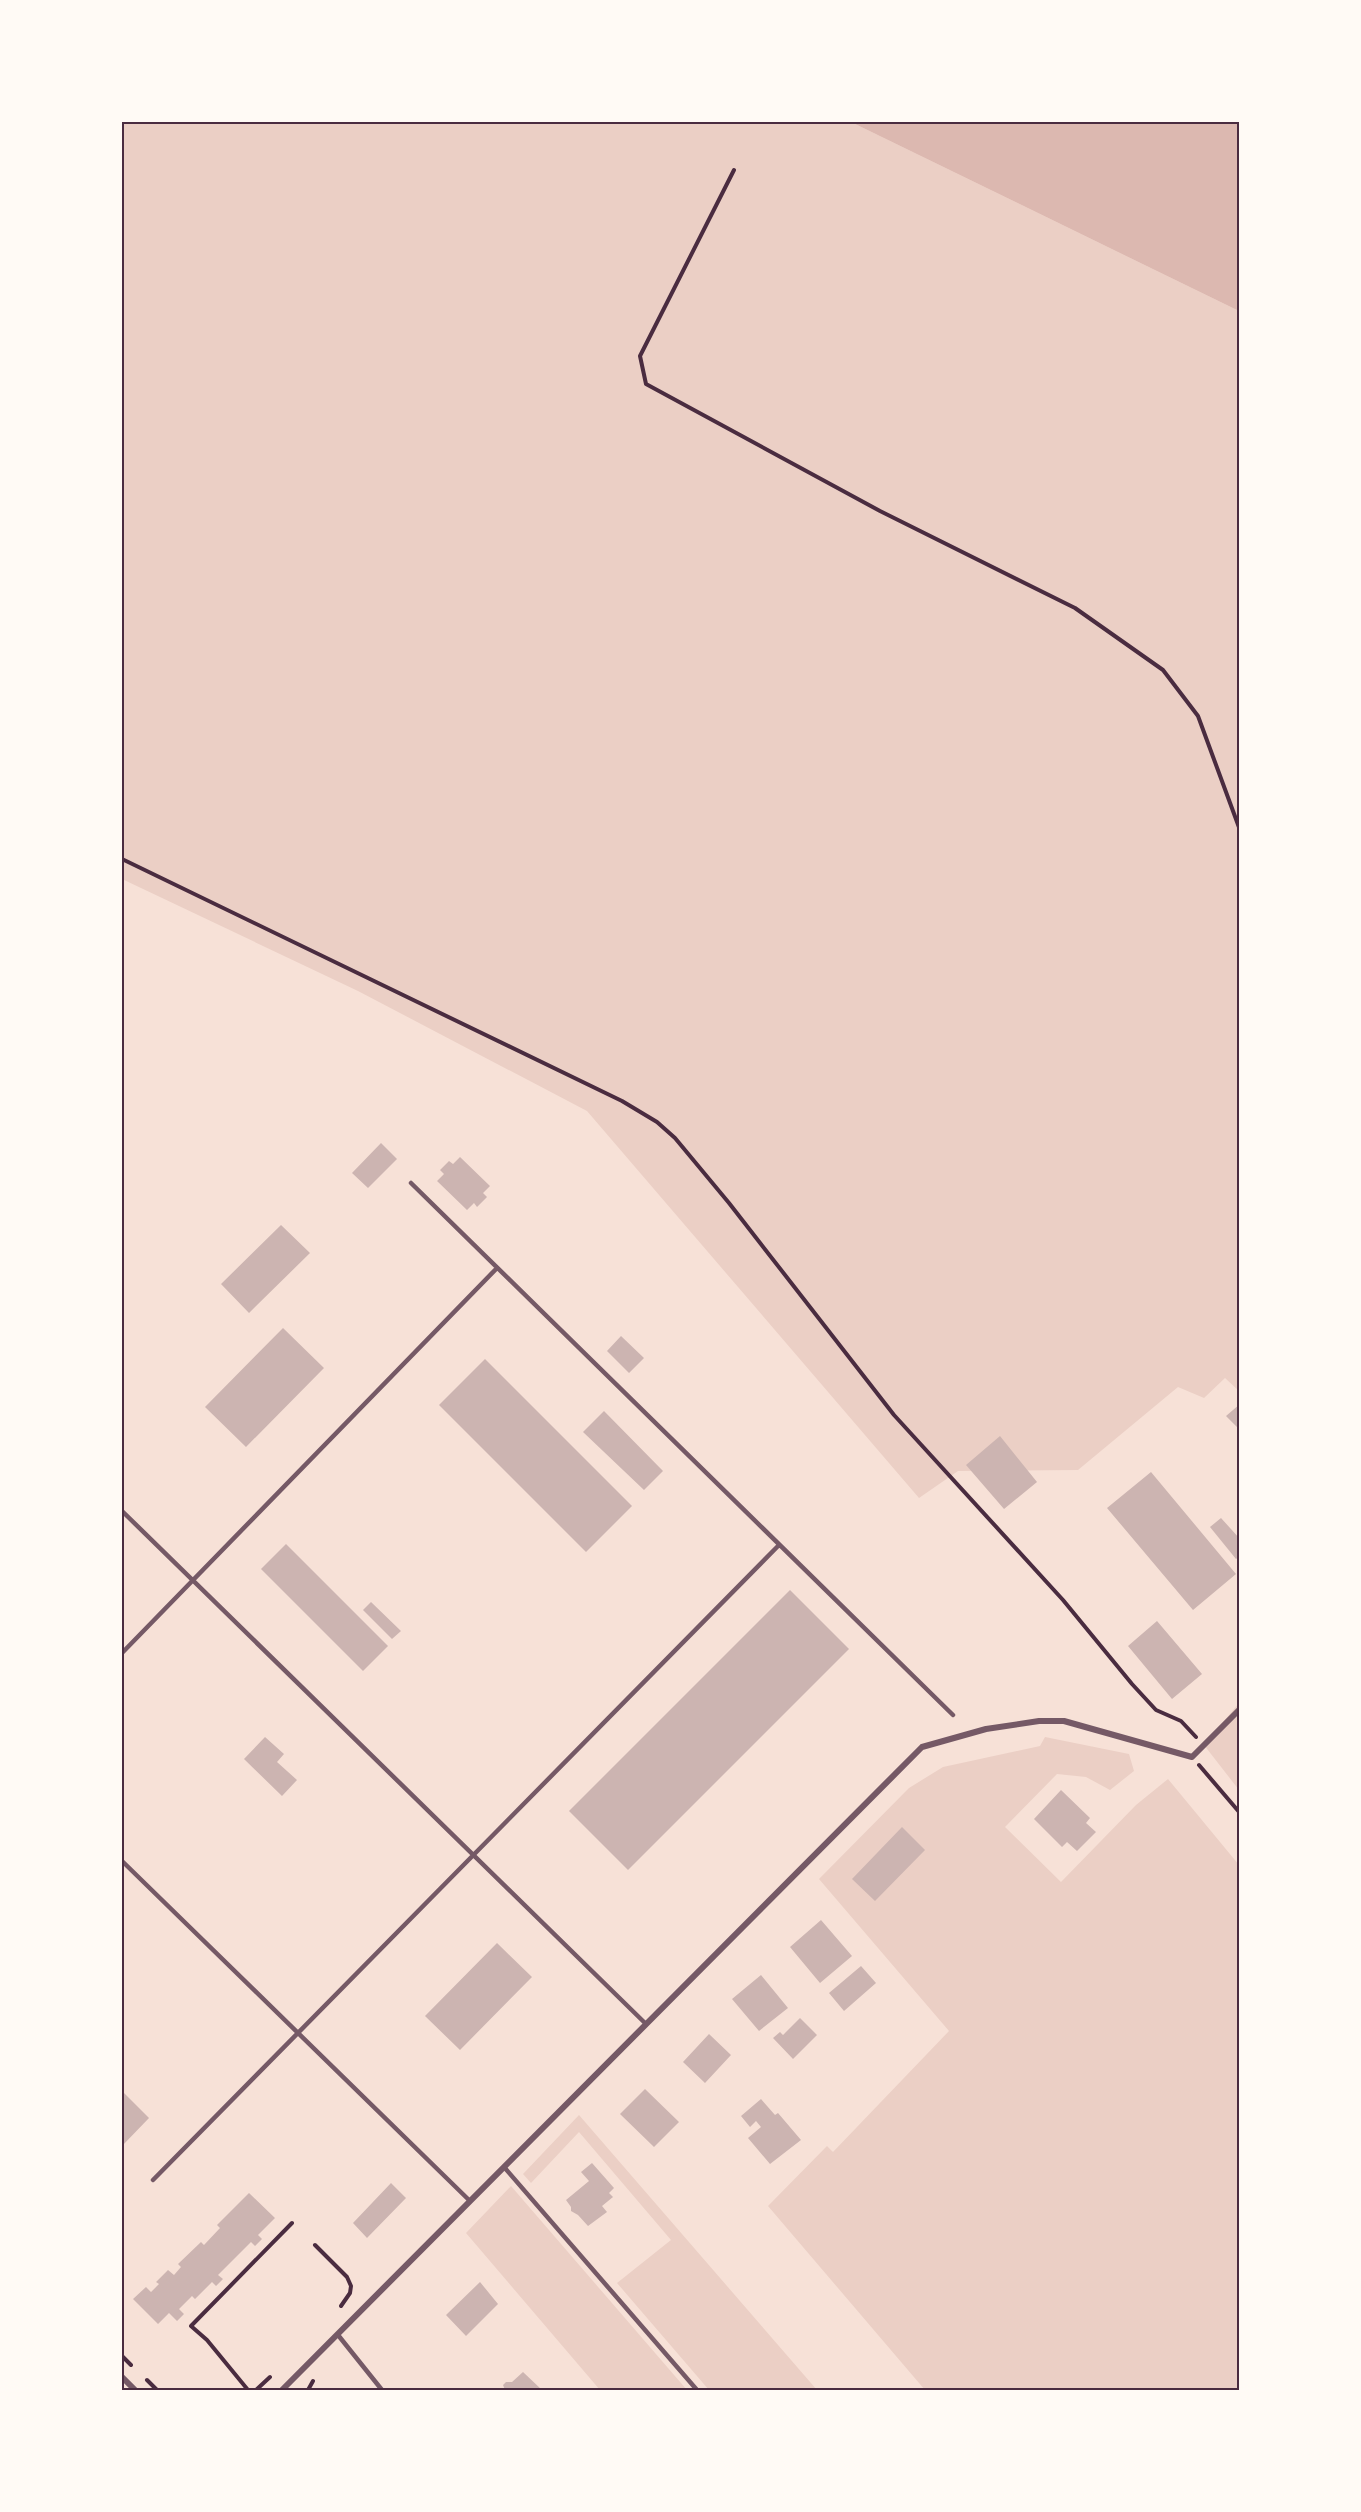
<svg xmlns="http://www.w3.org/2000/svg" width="1361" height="2512" font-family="'Archivo Narrow',sans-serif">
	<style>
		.green { fill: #ebcfc5 }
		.water { fill: #dcb8b0 }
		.building { fill: #ccb4b1 }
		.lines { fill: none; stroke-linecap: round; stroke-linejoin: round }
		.path { stroke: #4a2c40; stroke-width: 4 }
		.service { stroke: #755966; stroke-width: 4.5 }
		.minor { stroke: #755966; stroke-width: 6 }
		.neatline { fill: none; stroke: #4a2c40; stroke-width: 2 }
	</style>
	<rect width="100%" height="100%" fill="#f7e1d7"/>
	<path class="green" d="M122,122H851L1239,311V1391L1225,1378L1204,1398L1178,1387L1078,1470L958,1471L919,1498L587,1111L358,991L122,879Z
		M1239,1703V1790L1204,1745Z
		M1045,1737L1129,1754L1134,1771L1110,1790L1086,1777L1057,1774L1005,1827L1061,1882L1136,1805L1168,1779L1239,1865V2390H925L768,2206L827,2146L833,2152L949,2031L819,1879L909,1788L943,1767L1040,1746Z
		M579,2115L817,2390H709L617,2283L671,2240L579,2132L531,2183L523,2174Z
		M511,2186L687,2390H600L466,2233Z"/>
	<path class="water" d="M851,122H1239V311Z"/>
	<path class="building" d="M381,1143L397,1159L368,1188L352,1173Z
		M460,1157L490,1186L483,1193L487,1197L477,1207L474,1203L467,1210L437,1181L444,1174L440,1170L449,1161L453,1164Z
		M281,1225L310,1253L249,1313L221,1284Z
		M283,1328L324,1368L246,1447L205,1407Z
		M621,1336L644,1358L629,1373L607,1351Z
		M485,1359L632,1506L586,1552L439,1405Z
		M1240,1404V1430L1226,1416Z
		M604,1411L663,1471L644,1490L583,1432Z
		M1000,1436L1037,1482L1004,1509L966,1465Z
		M1151,1472L1236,1574L1193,1610L1107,1508Z
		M1221,1518L1240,1539V1556L1236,1559L1210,1527Z
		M286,1544L388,1646L363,1671L261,1569Z
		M790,1590L849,1649L628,1870L569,1811Z
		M371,1602L401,1631L392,1639L363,1610Z
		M1157,1621L1202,1674L1172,1699L1128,1646Z
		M265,1737L284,1754L277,1762L297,1780L282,1796L244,1759Z
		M1061,1790L1090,1818L1086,1823L1096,1832L1077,1851L1067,1842L1062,1847L1034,1819Z
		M902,1827L925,1850L875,1901L852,1879Z
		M821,1920L852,1956L820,1983L790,1947Z
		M497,1943L532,1977L460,2050L425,2016Z
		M861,1966L876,1983L844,2011L829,1993Z
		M761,1975L788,2008L759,2031L732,1999Z
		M800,2018L817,2035L793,2059L773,2038L780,2032L783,2035Z
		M709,2034L731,2055L705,2083L683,2062Z
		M645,2089L679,2122L654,2147L620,2114Z
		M122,2091L149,2118L122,2146Z
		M761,2099L775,2115L778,2113L801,2140L770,2164L748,2138L761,2127L756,2121L750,2127L741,2116Z
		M592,2163L614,2188L609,2193L613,2197L602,2206L607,2212L588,2226L578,2215L571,2211V2207L566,2200L589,2181L581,2172Z
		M391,2183L406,2198L367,2238L353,2223Z
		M249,2193L275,2218L258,2235L262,2239L255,2246L251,2242L218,2275L223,2279L216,2286L212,2282L195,2299L192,2296L179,2309L184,2314L177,2321L169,2313L158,2324L133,2299L146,2287L151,2292L159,2284L156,2282L168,2270L174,2275L181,2267L178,2264L201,2242L204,2245L220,2228L217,2225Z
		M480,2282L498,2304L466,2336L446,2315Z
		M523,2372L542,2390H505L503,2385L506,2382H512Z"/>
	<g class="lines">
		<path class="path" d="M734,170L640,356L646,384L880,511L1075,608L1163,670L1198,716L1240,830
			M122,859L622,1101L657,1122L675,1138L729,1203L894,1415L1063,1600L1132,1684L1156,1710L1181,1721L1196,1737
			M1199,1765L1240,1813
			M315,2245L347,2277L351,2286L350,2293L341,2306
			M122,2356L131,2365
			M147,2380L157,2390
			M248,2390L207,2340L191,2326L292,2223
			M256,2390L270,2377
			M308,2390L313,2381"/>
		<path class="service" d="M411,1183L953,1715
			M122,1511L646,2024
			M122,1653L497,1268
			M122,1861L470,2201
			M504,2167L697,2390
			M153,2180L779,1545
			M338,2335L382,2390"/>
		<path class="minor" d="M122,2377L135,2390
			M282,2390L922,1747L986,1729L1039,1721H1064L1192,1757L1240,1709"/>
	</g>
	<rect width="1361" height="2512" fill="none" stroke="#fffaf5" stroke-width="246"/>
	<rect x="123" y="123" width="1115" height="2266" class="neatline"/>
</svg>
